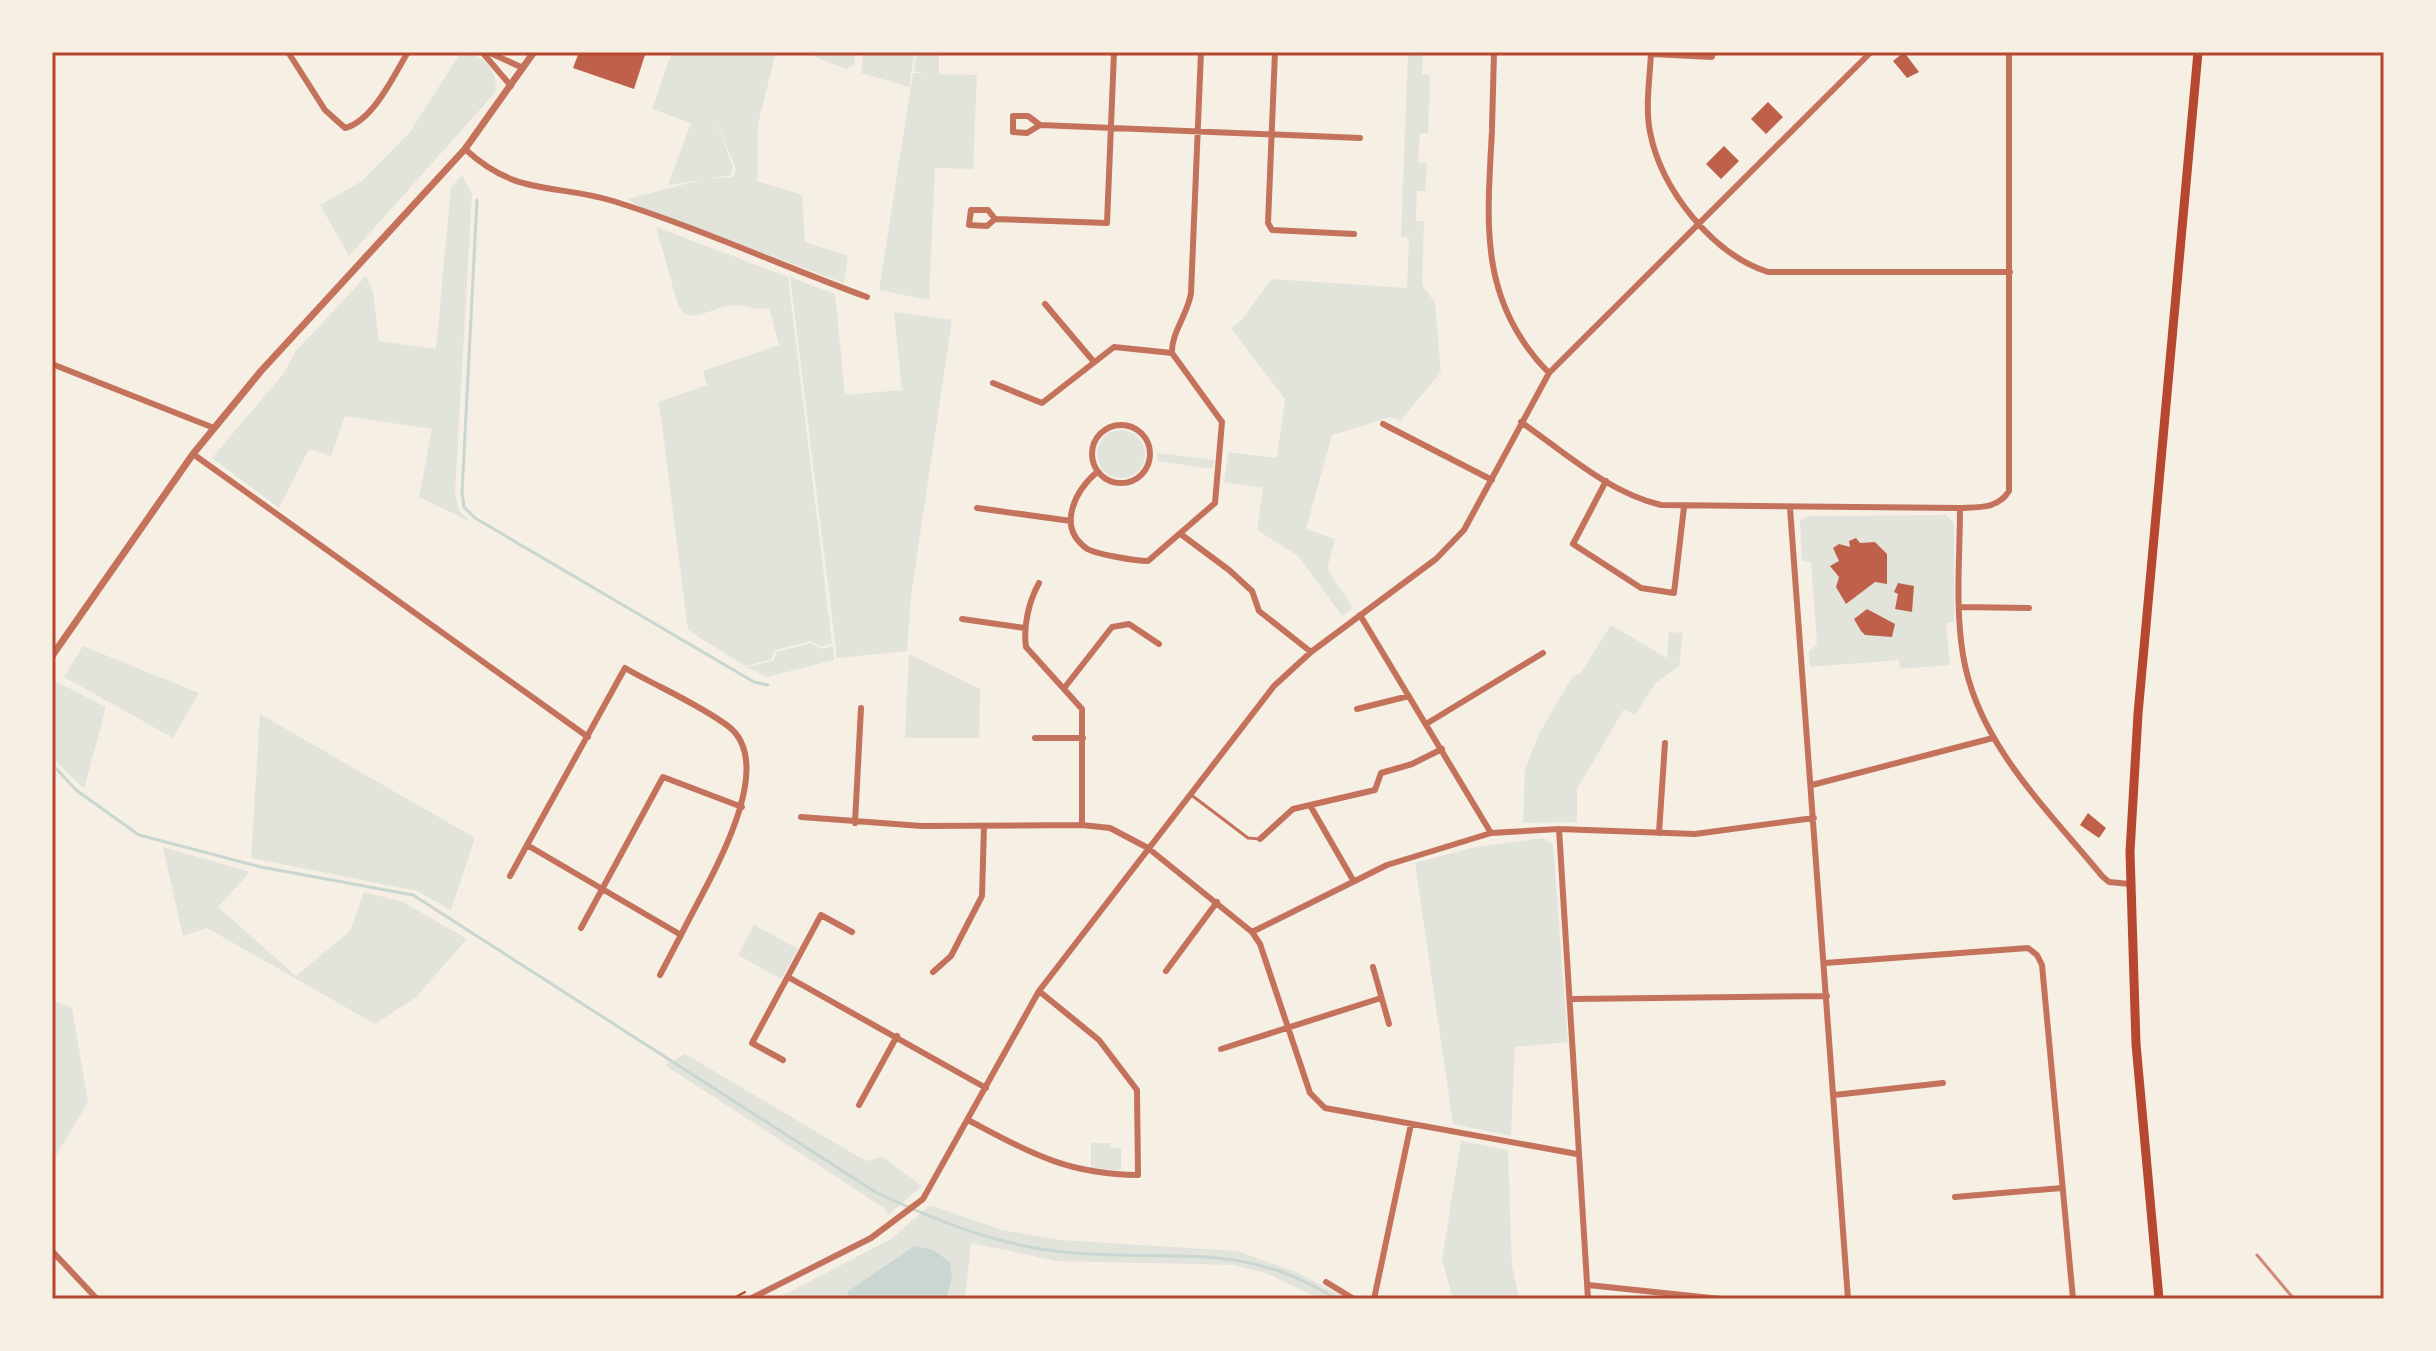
<svg xmlns="http://www.w3.org/2000/svg" width="2436" height="1351" font-family="'Space Grotesk',sans-serif">
	<style>
		.green { fill: #e2e4dc }
		.water { fill: #c9d6d2 }
		.lines { fill: none; stroke-linecap: round; stroke-linejoin: round }
		.stream { stroke: #c9d6d2; stroke-width: 3 }
		.building { fill: #bf614a }
		.path { stroke: #b5482f; stroke-width: 2 }
		.service { stroke: #c5725c; stroke-width: 3 }
		.minor { stroke: #c5725c; stroke-width: 6 }
		.tertiary { stroke: #c5725c; stroke-width: 7 }
		.primary { stroke: #b5482f; stroke-width: 9 }
		.rail { stroke: #cf8b77; stroke-width: 3 }
		.neatline { fill: none; stroke: #b5482f; stroke-width: 3 }
	</style>
	<rect width="100%" height="100%" fill="#f6efe4"/>
	<path class="green" d="M461,52C482,52 502,74 494,94L349,256L320,205L362,181L410,132Z
		M672,52H713V56L715,52H776L758,124L757,181L802,195L805,242L848,256L844,283L640,207L628,199L704,179L733,177L736,169L715,119L733,167L731,175L668,185L691,123L652,109Z
		M803,52H856L854,65L846,69Z
		M864,52H915L909,87L861,73Z
		M917,52H939V74L977,75L973,169L935,168L929,300L879,290L913,73H925L914,71Z
		M1408,52H1423L1422,74L1430,75L1428,133H1420L1418,162L1427,163L1425,191H1417L1416,221H1424L1422,285L1435,303L1441,372L1400,421L1391,417L1332,435L1306,529L1335,539L1327,569L1353,608L1342,616L1298,556L1257,530L1263,488L1224,482L1228,452L1277,458L1285,399L1231,328L1242,320L1271,279L1407,288L1409,238L1401,237Z
		M462,175L472,194L455,494L459,511L471,522L419,497L432,429L345,416L331,456L309,449L279,508L212,458L284,373L296,351L366,276L373,292L379,341L436,349L451,187Z
		M656,227L788,277L832,643L820,647L811,641L775,650L771,660L745,666L688,630L659,402L707,385L703,371L779,345L769,308C753,311 751,306 737,305C720,304 703,318 686,315L678,305Z
		M790,277L835,294L845,395L902,390L894,312L952,320L911,596L907,651L837,658Z
		M1097 454a24 24 0 1 1 48 0a24 24 0 1 1-48 0Z
		M1157,453L1214,460L1213,469L1157,461Z
		M1946,515L1954,523V622L1946,623L1950,665L1900,669L1899,660L1810,667L1809,651L1817,644L1811,562L1802,561L1800,520L1808,516Z
		M1611,625L1667,658L1669,632L1683,633L1679,666L1655,684L1635,715L1624,709L1577,789V822L1523,823L1525,769L1540,732L1573,676L1580,674Z
		M811,643L821,649L833,646L834,660L767,677L747,667L773,661L777,652Z
		M83,646L199,693L173,738L64,677Z
		M909,654L980,689L979,738H905Z
		M53,680L106,707L84,789L52,757Z
		M260,714L475,838L451,910L417,891L251,858Z
		M1544,838L1553,845L1568,1042L1515,1047L1511,1136L1453,1124L1415,863L1475,847Z
		M163,847L250,872L218,907L296,976L350,931L364,892L403,902L467,939L415,998L375,1024L207,928L183,936Z
		M754,925L798,949L781,979L738,955Z
		M52,1000L72,1008L88,1102L52,1162Z
		M685,1054L866,1161L883,1157L922,1186L888,1215L884,1208L665,1065Z
		M1461,1141L1508,1150L1512,1266L1519,1299H1453L1442,1259Z
		M1091,1143H1110L1111,1148H1121V1170L1091,1168Z
		M930,1205L1002,1230L1061,1240L1237,1251L1296,1272L1348,1299H1320L1268,1274L1234,1265L1057,1261L971,1243L965,1299H946L952,1278L914,1246L847,1292L849,1299L778,1298L891,1239Z"/>
	<path class="water" d="M914,1246L933,1250L950,1262L952,1278L946,1299H849L847,1292Z"/>
	<g class="lines">
		<path class="stream" d="M477,200L462,493L464,507L475,518L754,682L768,685
			M52,764L76,790L139,835L261,867L413,895L877,1193C942,1223 1004,1248 1075,1253C1174,1261 1246,1241 1336,1299"/>
	</g>
	<path class="building" d="M579,52H636L645,55L634,89L573,68Z
		M1904,52L1919,72L1907,78L1893,61Z
		M1768,102L1783,117L1766,134L1751,119Z
		M1724,146L1739,161L1721,179L1706,164Z
		M1856,538L1860,543L1875,542L1887,554V584L1875,582L1846,604L1836,587L1839,577L1830,566L1839,561L1833,548L1839,544L1850,547L1849,541Z
		M1898,583L1914,586L1912,612L1895,609L1898,594L1894,592Z
		M1867,609L1895,624L1892,637L1865,635L1861,631L1854,619Z
		M2088,813L2106,828L2099,838L2080,825Z"/>
	<g class="lines">
		<path class="path" d="M732,1299L745,1292"/>
		<path class="service" d="M1190,794L1248,838L1260,839"/>
		<path class="minor" d="M288,52L325,110L345,128C373,121 394,75 408,52
			M482,52L511,86
			M488,52L523,68
			M1275,52L1268,223L1272,230L1354,234
			M1651,52C1650,78 1645,106 1650,132C1661,189 1712,254 1768,272H2010
			M1651,54L1712,57L1713,52
			M1040,125L1028,116H1013V132L1027,133L1040,125L1360,138
			M1492,128L1494,52
			M1492,131C1487,223 1478,301 1549,373
			M465,149C517,197 553,183 613,201C699,228 782,266 867,297
			M995,219L988,210H971L969,225L987,226L995,219L1107,223L1114,52
			M1045,304L1094,362
			M1172,353C1171,333 1188,314 1191,293L1201,52
			M52,364L214,428
			M993,383L1042,403L1114,347L1172,353
			M1521,422C1564,452 1609,493 1661,505L1960,508C1979,507 1998,509 2009,491V52
			M1383,424L1492,480
			M1092 454a29 29 0 1 1 58 0a29 29 0 1 1-58 0Z
			M193,454L588,737
			M1097,472C1076,490 1056,526 1086,548C1093,554 1137,561 1148,561L1215,503L1222,422L1172,353
			M1606,481L1573,544L1641,588L1674,593L1684,507
			M977,508L1071,521
			M1790,508L1848,1299
			M1960,508C1960,556 1955,607 1963,655C1977,743 2048,810 2102,876L2109,882L2130,884
			M1182,535L1229,570L1252,591L1259,611L1311,652
			M1039,583C1029,601 1023,626 1026,647L1082,709V825
			M1960,607L2029,608
			M1360,615L1491,833
			M962,619L1025,628
			M625,668C658,687 697,703 728,726C782,767 703,889 681,935L527,845Z
			M1065,687L1112,627L1129,624L1159,644
			M1357,709L1409,696
			M1426,724L1543,653
			M1035,738H1083
			M1812,785L1993,738
			M1311,807L1353,880
			M801,817L922,826L1082,825L1110,828L1148,848L1252,932L1260,944L1310,1093L1325,1108L1577,1154
			M855,823L861,708
			M1559,829L1588,1299
			M1659,833L1665,743
			M1260,839L1293,809L1375,790L1381,773L1412,764L1442,749
			M510,876L527,845
			M581,928L663,777L742,807
			M1252,932L1387,865L1491,833L1559,829L1695,834L1814,818
			M1825,963L2028,948L2037,955L2042,965L2073,1299
			M1373,967L1389,1024
			M1166,971L1217,902
			M933,972L951,956L982,896L984,826
			M660,975L681,935
			M788,977L986,1088
			M1572,999L1827,996
			M1221,1049L1381,998
			M783,1060L752,1043L821,915L852,932
			M1834,1095L1943,1083
			M859,1105L897,1036
			M968,1120C1031,1153 1066,1174 1138,1175L1137,1090L1099,1040L1039,991
			M1955,1197L2062,1188
			M52,1251L97,1299
			M1326,1282L1354,1299
			M1588,1285L1721,1299
			M750,1299L871,1238L923,1199L1039,991L1274,686L1311,652L1436,559L1464,530L1549,373L1871,52
			M1374,1299L1411,1124"/>
		<path class="tertiary" d="M52,656L193,454L261,371L465,149L534,52"/>
		<path class="primary" d="M2159,1299L2136,1044L2130,852L2138,714L2198,52"/>
		<path class="rail" d="M2257,1255L2294,1299"/>
	</g>
	<rect width="2436" height="1351" fill="none" stroke="#f6efe4" stroke-width="108"/>
	<rect x="54" y="54" width="2328" height="1243" class="neatline"/>
</svg>
